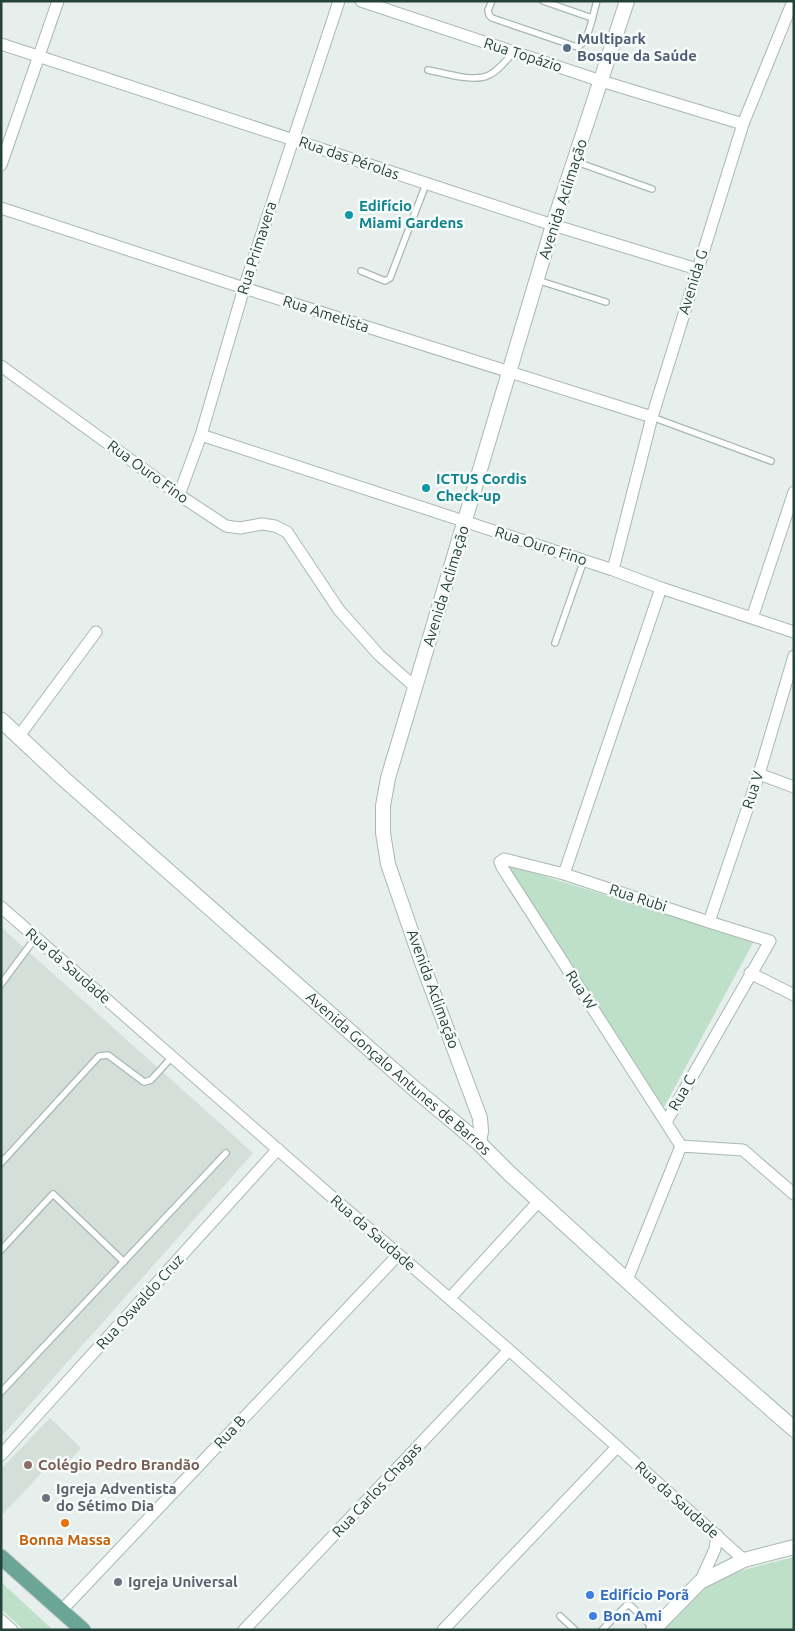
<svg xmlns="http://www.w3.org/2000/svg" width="795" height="1631" font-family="Ubuntu,sans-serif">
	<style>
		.built { fill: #d4dfda }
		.green { fill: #bfe0c8 }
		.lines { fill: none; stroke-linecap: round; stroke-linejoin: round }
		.service-casing { stroke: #a8b8b2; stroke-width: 8 }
		.minor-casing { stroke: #a8b8b2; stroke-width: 13 }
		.tertiary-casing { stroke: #a8b8b2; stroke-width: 16 }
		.secondary-casing { stroke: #a4bbb3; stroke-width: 17 }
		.primary-casing { stroke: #c2cac8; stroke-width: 17 }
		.service { stroke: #fff; stroke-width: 5.5 }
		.minor { stroke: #fff; stroke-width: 11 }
		.tertiary { stroke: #fff; stroke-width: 14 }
		.secondary { stroke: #fff; stroke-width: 15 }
		.primary { stroke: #6aa596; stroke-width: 15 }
		.service-dot { fill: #5c6f8a; stroke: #f7fbf9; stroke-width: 2 }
		.culture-dot { fill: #0f9aa8; stroke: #f7fbf9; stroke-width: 2 }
		.education-dot { fill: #8d6e63; stroke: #f7fbf9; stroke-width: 2 }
		.worship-dot { fill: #6b7280; stroke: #f7fbf9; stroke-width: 2 }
		.food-dot { fill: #e8710a; stroke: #f7fbf9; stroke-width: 2 }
		.shop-dot { fill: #3f7fe0; stroke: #f7fbf9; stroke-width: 2 }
		.labels { text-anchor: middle; stroke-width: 5; stroke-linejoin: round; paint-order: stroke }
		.service-label { font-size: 15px; font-weight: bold; fill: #4e5e75; stroke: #f7fbf9; text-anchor: start }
		.street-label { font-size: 15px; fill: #24423a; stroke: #f7fbf9 }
		.culture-label { font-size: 15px; font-weight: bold; fill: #0d838f; stroke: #f7fbf9; text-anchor: start }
		.education-label { font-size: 15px; font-weight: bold; fill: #785e54; stroke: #f7fbf9; text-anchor: start }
		.worship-label { font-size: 15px; font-weight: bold; fill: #5b616d; stroke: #f7fbf9; text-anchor: start }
		.food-label { font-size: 15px; font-weight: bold; fill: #c56008; stroke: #f7fbf9 }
		.shop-label { font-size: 15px; font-weight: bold; fill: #366cbe; stroke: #f7fbf9; text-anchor: start }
	</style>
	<rect width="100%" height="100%" fill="#e6efeb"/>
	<path class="built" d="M1,927L253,1153L1,1437Z
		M50,1418L81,1448L62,1469L53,1461L1,1516V1469Z"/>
	<path class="green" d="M505,864L754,941L663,1109Z
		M794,1557V1630H662C672,1619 682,1606 694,1596C722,1572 759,1566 794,1557Z
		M1,1582L53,1630H24L1,1609Z"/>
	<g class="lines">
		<defs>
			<path id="service" d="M492,1L488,10L489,15L492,18L577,47C589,43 593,13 597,1
				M543,1L592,18
				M428,70C444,73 472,82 487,76C498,72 506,60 514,52
				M574,161L652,189
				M361,271L385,281L390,278L426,184
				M537,280L606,302
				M652,417L771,461
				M555,643L584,560
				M1,984L36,937
				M1,1163L99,1056L108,1055L144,1082L151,1080L172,1057
				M1,1250L53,1194L124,1262
				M1,1392L226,1153
				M560,1616L575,1630
				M602,1630L627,1605L631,1606L653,1628"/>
			<path id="minor" d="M361,1L601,81L743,124
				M1,44L553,225L697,269
				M1,165L58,1
				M1,208L244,288L652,417
				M1,366L179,495L226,526L240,528L262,524L275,526L287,532L339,610L379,655L415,687
				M201,435L613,570L661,588L794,632
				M179,495L201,435L244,288L339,1
				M613,570L652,417L743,124L793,1
				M752,618L794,492
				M19,736L96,632
				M759,774L794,787
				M564,874L661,588
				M1,907L332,1197L509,1350L744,1560
				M709,922L759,774L794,656
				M750,973L794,995
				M681,1146L743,1150L794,1194
				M627,1280L681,1146L502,867L500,862L504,859L564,874L709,922L770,941L666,1122
				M450,1298L539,1201
				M1,1455L278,1149
				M700,1582L715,1549L717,1535
				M62,1610L398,1255
				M1,1620L12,1630
				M244,1630L509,1350
				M443,1630L617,1447"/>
			<path id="tertiary" d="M479,1143L481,1131L480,1118L421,960L388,864L383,833V806L388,778L553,225L627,1
				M653,1630L700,1582L744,1560L794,1547"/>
			<g id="secondary">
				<path id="s1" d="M1,720L64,779L417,1091L479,1143L510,1174L680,1329L794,1429"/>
			</g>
			<path id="primary" d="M1,1557L83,1630"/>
		</defs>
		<use href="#service" class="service-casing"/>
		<use href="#minor" class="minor-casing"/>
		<use href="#tertiary" class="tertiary-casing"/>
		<use href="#secondary" class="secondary-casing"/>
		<use href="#primary" class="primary-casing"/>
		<use href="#service" class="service"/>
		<use href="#minor" class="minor"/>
		<use href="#tertiary" class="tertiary"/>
		<use href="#secondary" class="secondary"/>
		<use href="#primary" class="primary"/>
	</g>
	<circle class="service-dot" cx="567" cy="48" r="5"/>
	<g class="culture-dot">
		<circle cx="349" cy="215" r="5"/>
		<circle cx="426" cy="488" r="5"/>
	</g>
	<circle class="education-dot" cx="28" cy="1465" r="5"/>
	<g class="worship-dot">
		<circle cx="46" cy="1498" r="5"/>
		<circle cx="118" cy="1582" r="5"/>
	</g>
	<circle class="food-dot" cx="65" cy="1523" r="5"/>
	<g class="shop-dot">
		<circle cx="590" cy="1595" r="5"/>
		<circle cx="593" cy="1616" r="5"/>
	</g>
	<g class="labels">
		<g class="service-label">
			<text x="577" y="44">Multipark<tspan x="577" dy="17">Bosque da Saúde</tspan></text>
		</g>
		<g class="street-label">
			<text transform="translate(523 55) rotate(18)" y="5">Rua Topázio</text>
			<text transform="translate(349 158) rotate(19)" y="5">Rua das Pérolas</text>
			<text transform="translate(563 199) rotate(-72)" y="5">Avenida Aclimação</text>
			<text transform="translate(257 248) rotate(-72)" y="5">Rua Primavera</text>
			<text transform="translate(693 282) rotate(-73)" y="5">Avenida G</text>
			<text transform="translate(326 314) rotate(18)" y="5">Rua Ametista</text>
			<text transform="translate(148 472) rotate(36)" y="5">Rua Ouro Fino</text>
			<text transform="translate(541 546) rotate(18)" y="5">Rua Ouro Fino</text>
			<text transform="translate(446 586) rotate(-73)" y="5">Avenida Aclimação</text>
			<text transform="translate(753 790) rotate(-72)" y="5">Rua V</text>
			<text transform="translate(638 898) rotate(18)" y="5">Rua Rubi</text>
			<text transform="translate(68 966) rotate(41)" y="5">Rua da Saudade</text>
			<text transform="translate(433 989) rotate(70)" y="5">Avenida Aclimação</text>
			<text transform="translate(581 990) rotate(57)" y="5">Rua W</text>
			<text dy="5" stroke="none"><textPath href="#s1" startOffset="532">Avenida Gonçalo Antunes de Barros</textPath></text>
			<text transform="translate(682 1093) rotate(-60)" y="5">Rua C</text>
			<text transform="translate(373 1233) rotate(41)" y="5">Rua da Saudade</text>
			<text transform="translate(140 1302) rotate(-48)" y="5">Rua Oswaldo Cruz</text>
			<text transform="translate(230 1432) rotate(-47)" y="5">Rua B</text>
			<text transform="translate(377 1490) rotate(-47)" y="5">Rua Carlos Chagas</text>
			<text transform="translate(677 1500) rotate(42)" y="5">Rua da Saudade</text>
		</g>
		<g class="culture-label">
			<text x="359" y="211">Edifício<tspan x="359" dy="17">Miami Gardens</tspan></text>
			<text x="436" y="484">ICTUS Cordis<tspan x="436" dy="17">Check-up</tspan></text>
		</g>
		<g class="education-label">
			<text x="38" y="1470">Colégio Pedro Brandão</text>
		</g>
		<g class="worship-label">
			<text x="56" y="1494">Igreja Adventista<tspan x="56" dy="17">do Sétimo Dia</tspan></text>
			<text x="128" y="1587">Igreja Universal</text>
		</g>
		<g class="food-label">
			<text x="65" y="1545">Bonna Massa</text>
		</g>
		<g class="shop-label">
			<text x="600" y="1600">Edifício Porã</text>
			<text x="603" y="1621">Bon Ami</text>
		</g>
	</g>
	<rect width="795" height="1631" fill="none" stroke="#24423a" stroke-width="5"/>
</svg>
